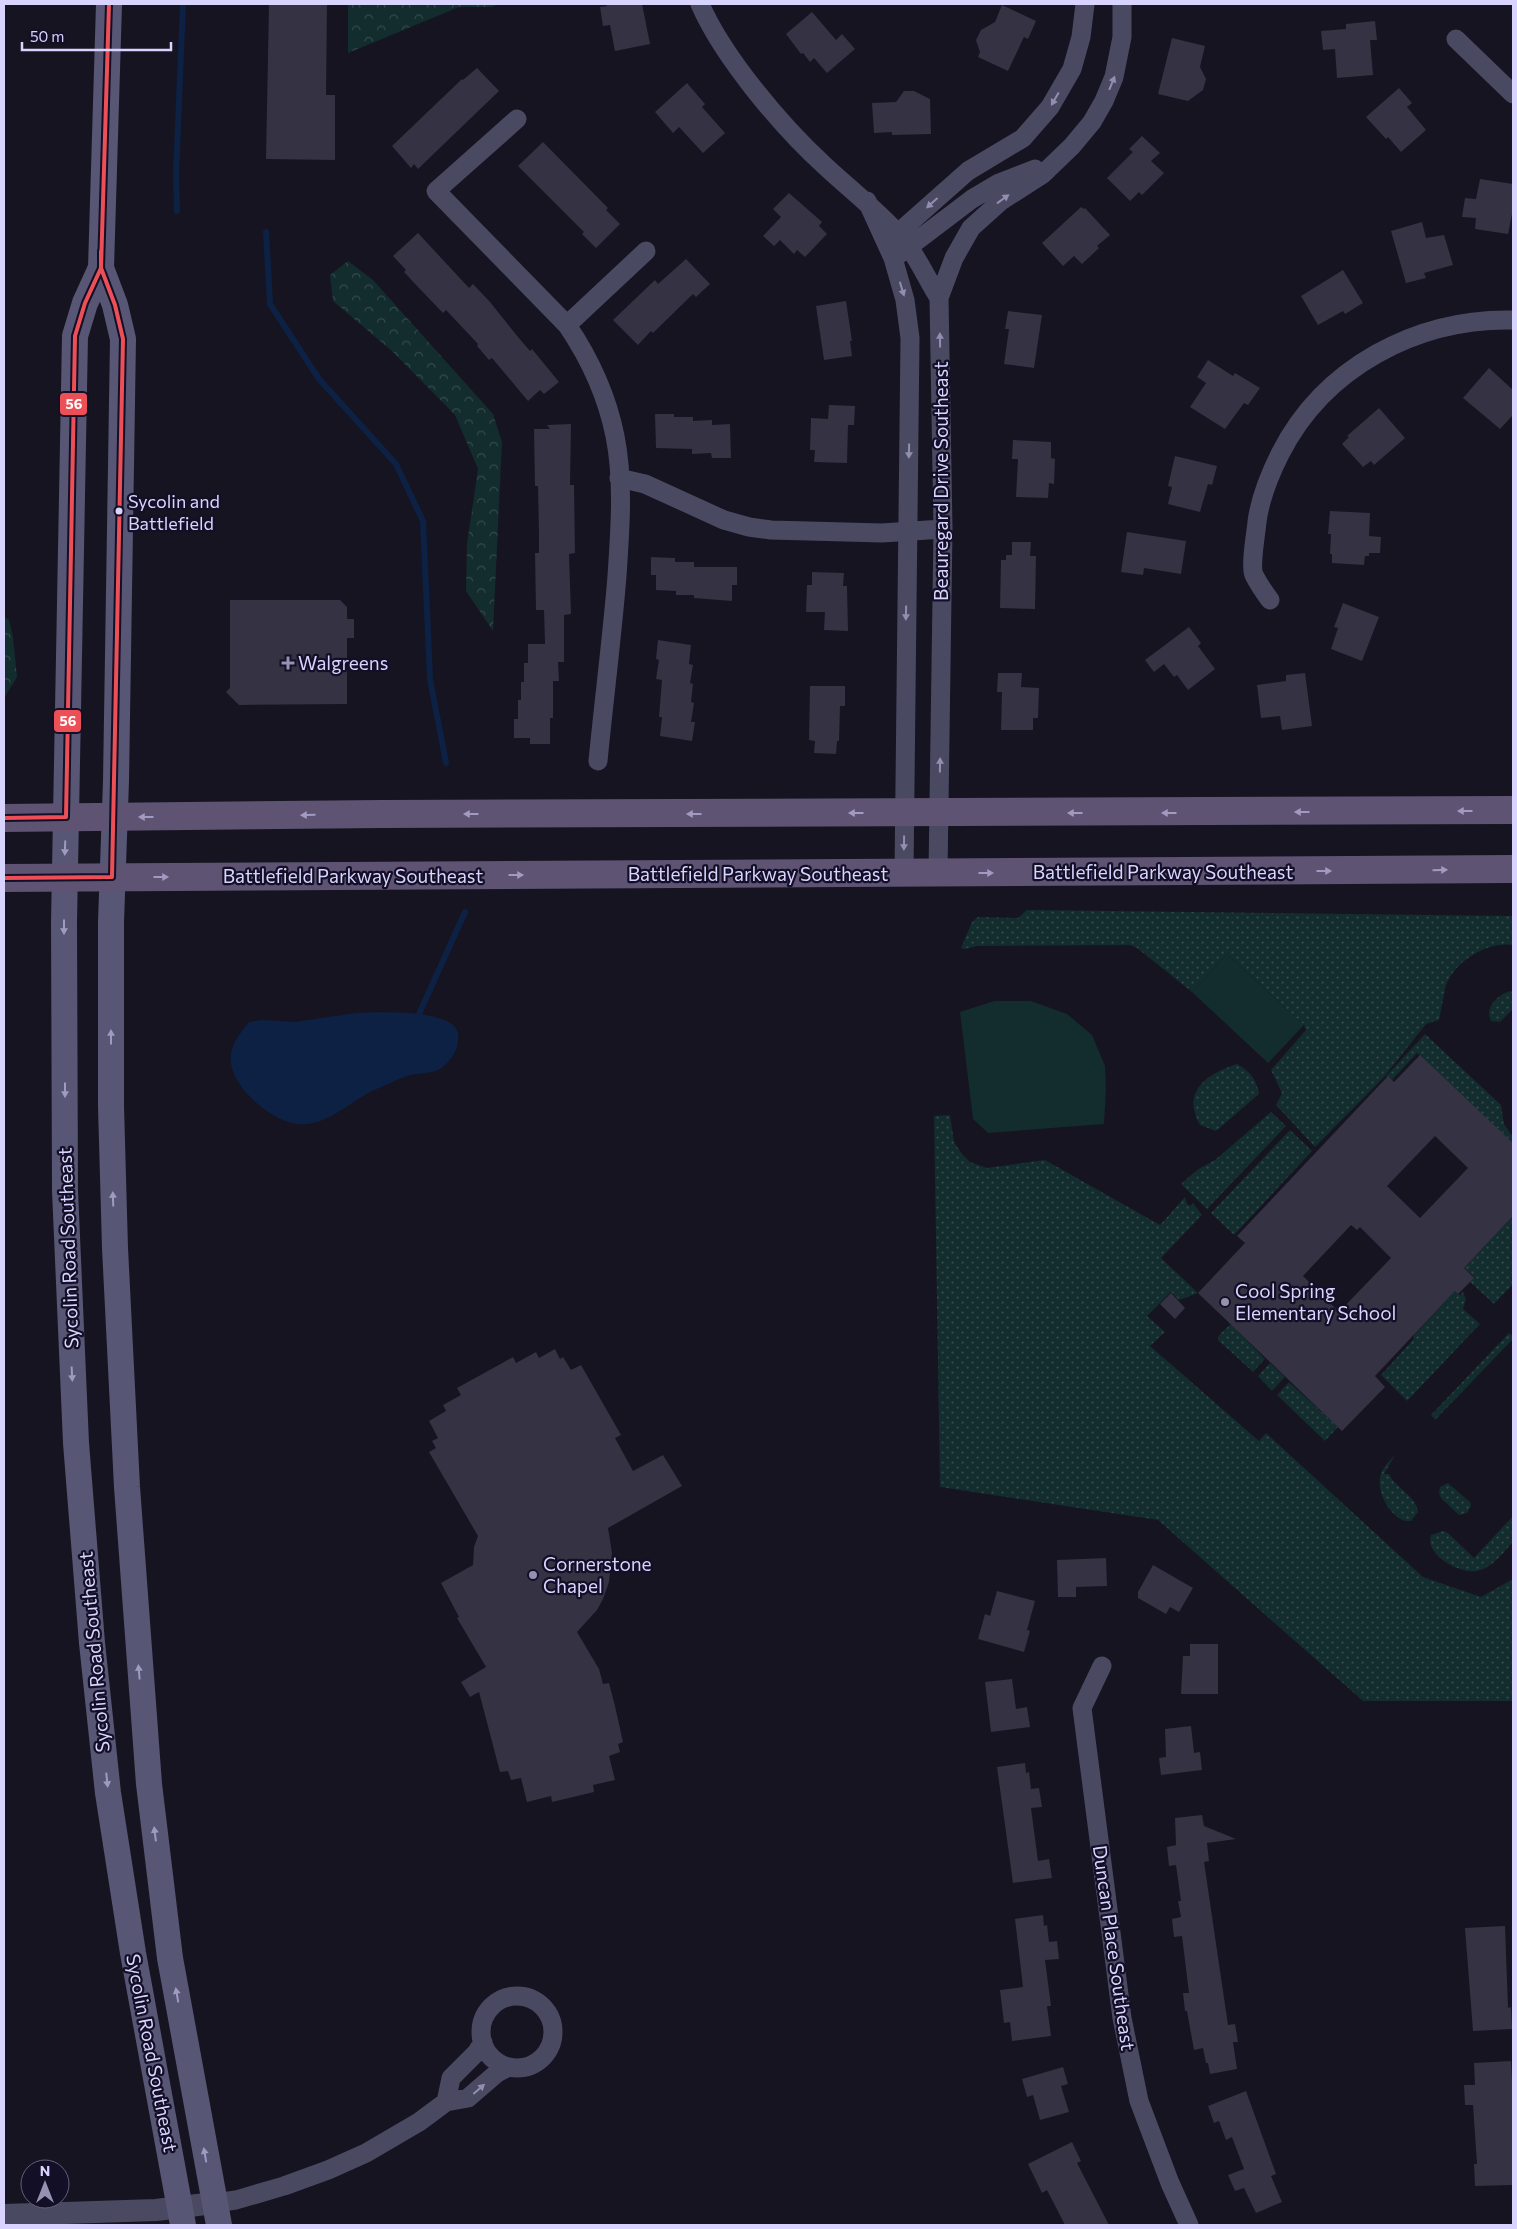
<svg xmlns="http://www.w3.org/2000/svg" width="1517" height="2229" font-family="Commissioner,sans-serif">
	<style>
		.green { fill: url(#green-dots) }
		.forest { fill: url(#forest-crowns) }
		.pitch { fill: #132c2d }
		.water { fill: #0d2144 }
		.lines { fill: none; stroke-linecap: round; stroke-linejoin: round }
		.stream { stroke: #0d2144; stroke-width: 6 }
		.building { fill: #343243; fill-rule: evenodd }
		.minor { stroke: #4a4962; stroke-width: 19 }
		.tertiary { stroke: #4a4962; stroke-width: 22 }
		.secondary { stroke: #575674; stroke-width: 26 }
		.primary { stroke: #5e5373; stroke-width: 28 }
		.bus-1-casing { stroke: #130f26; stroke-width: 8 }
		.bus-1 { stroke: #ec5056; stroke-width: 4 }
		.oneway { fill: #928eb0 }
		.oneway2 { fill: #a29ac0 }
		.oneway3 { fill: #9e9bc0 }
		.bus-dot { fill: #d9d4ff; stroke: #130f26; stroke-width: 2 }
		.poi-dot { fill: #9591b1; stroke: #130f26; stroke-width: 2 }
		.labels { text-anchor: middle; stroke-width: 4.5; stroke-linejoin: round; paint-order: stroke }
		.bus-label { font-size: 18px; fill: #d9d4ff; stroke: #130f26; text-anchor: start }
		.street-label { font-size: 19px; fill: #d9d4ff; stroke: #130f26 }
		.poi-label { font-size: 19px; fill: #d9d4ff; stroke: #130f26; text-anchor: start }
		.line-badge { stroke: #130f26; stroke-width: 2 }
		.badge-label { font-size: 14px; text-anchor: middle; font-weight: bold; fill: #fff }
	</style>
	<defs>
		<pattern id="green-dots" width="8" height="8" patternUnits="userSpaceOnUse" patternTransform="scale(1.25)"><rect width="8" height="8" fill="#132c2d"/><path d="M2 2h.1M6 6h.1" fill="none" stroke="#354a4c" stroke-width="1.8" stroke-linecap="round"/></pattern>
		<pattern id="forest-crowns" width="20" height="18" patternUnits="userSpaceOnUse" patternTransform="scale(1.25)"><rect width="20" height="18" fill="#132c2d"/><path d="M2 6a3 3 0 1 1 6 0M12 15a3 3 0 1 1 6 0" fill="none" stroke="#354a4c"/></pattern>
	</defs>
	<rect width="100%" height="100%" fill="#161421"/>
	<path class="green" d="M1027,910L1513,916V945C1488,941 1455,961 1446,985C1443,996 1442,1008 1439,1020L1426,1024L1384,1077L1315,1147L1276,1105L1282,1093L1271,1070L1306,1030L1304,1025L1227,954L1192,992L1137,948L1130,945L977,946L964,949L961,948L972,922L978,917L1018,918Z
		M1511,991L1513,992V1009L1500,1022L1491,1021C1484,1008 1498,994 1511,991Z
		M1425,1034L1501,1105L1504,1124L1513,1137V1143L1417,1053L1392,1080L1386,1076Z
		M1237,1064C1250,1071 1257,1080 1259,1094L1216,1131L1200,1125C1181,1091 1207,1074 1237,1064Z
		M1271,1112L1286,1126L1207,1209L1181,1184L1197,1170L1215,1160Z
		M950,1115L954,1142L962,1154L970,1162L987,1168L1045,1160L1160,1225L1185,1197L1187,1204L1190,1206L1193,1203L1202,1215L1161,1258L1198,1293L1179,1300L1171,1292L1147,1316L1165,1332L1150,1346L1259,1441L1266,1433L1423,1577L1481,1597L1513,1579V1701H1363L1158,1520L940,1487L934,1116Z
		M1290,1130L1312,1151L1234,1235L1211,1213Z
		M1513,1216V1284L1494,1304L1470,1282L1474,1277L1464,1268Z
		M1455,1291L1460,1295L1463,1292L1466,1299L1463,1309L1480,1324L1407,1401L1381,1375L1413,1340L1414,1335Z
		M1231,1324L1265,1359L1253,1372L1218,1340L1219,1335Z
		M1509,1333L1513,1336V1339L1435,1420L1431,1415Z
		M1270,1363L1285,1377L1272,1391L1258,1376Z
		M1289,1382L1338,1427L1325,1441L1277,1395Z
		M1395,1455L1384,1474H1389C1395,1488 1416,1495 1418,1512L1411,1521C1393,1523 1377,1494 1380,1478C1382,1468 1388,1462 1395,1455Z
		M1448,1483L1470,1502L1471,1506L1467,1513L1459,1515L1442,1499L1439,1494L1440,1487Z
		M1513,1516V1542C1503,1553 1492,1568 1477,1571C1460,1574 1424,1555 1431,1535L1443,1531L1448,1533L1474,1558Z"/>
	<path class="forest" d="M348,4H499L492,7H459L348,53Z
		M348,261L373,280L493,414L502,442L493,631L466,591L467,544L478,469L455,415L393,352L333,301L330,275Z
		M4,617L9,620L13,637L17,677L4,698Z"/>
	<path class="pitch" d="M1227,954L1304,1025L1268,1063L1192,992Z
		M994,1001H1031L1067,1014L1092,1035L1105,1066L1106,1089L1104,1124L988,1133L973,1119L960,1012Z"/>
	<path class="water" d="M356,1013C377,1012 441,1010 455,1027C459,1032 458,1036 458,1041C458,1051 448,1064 440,1069C430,1074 420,1073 410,1075C397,1079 384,1086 372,1091C348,1103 326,1127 297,1124C276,1121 250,1101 239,1083C223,1057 232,1043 249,1022L261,1020L294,1022Z"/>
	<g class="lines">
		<path class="stream" d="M177,211L176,174L183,4
			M266,232L270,304L319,379L396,464L423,521L430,679L446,763
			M419,1014L465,912"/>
	</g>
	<path class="building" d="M269,4H327L326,95H335V160L266,159Z
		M606,4H642L650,44L615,51L610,25L603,26L600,7L607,6Z
		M1002,5L1036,21L1028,39L1024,37L1008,71L978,57L980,52L976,40L981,30L995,22Z
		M812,12L836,40L842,34L855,49L827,73L814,58L810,62L803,53L801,54L786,34Z
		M1375,21L1377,40H1370L1373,75L1337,78L1335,49L1323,50L1321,31L1346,29V24Z
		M1172,38L1205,46L1200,67L1206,79L1203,90L1188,101L1158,94Z
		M477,68L499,91L418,169L414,164L411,168L392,146L462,79L463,80Z
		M687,83L705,104L702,107L725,133L703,153L679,127L673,133L655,112Z
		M1399,88L1412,103L1407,107L1426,130L1401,152L1388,137L1386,139L1366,117Z
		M904,91H914L930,99L931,134L892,135V132L874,133L872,103L896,102Z
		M1142,136L1160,153L1151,161L1164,173L1142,195L1139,192L1130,201L1107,178L1133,152L1129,149Z
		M543,142L608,208L606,210L620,224L596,248L582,234L584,232L518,166Z
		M1480,179L1513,184V209L1508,234L1475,229L1476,218L1462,217L1465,198L1476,199Z
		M789,193L822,222L819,226L827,234L805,257L797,250L794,254L780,240L774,246L763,236L781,217L773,209Z
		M1081,207L1084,209L1085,208L1110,235L1097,246L1099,248L1082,264L1074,256L1063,266L1042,243Z
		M1422,222L1426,238L1444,235L1453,265L1424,273L1426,278L1406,283L1391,231Z
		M418,233L469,288L473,284L490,302L518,337L530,351L532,349L559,382L544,394L540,390L528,401L492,358L489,360L477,346L478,344L446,310L443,313L417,286L404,272L406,270L393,256Z
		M686,259L710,284L696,297L693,294L653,333L651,331L638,345L613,320L655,280L658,284Z
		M1343,270L1363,303L1345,314L1343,311L1318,325L1301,296Z
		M846,301L852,341H850L852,356L824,360L816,306Z
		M1008,311L1042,315L1034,368L1004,364L1009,329H1005Z
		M1208,360L1233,376L1235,373L1260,388L1248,405L1244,403L1225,429L1190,407L1206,383L1197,377Z
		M1489,368L1513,390V415L1500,429L1463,398Z
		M829,405L855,406L854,425H848L847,463L814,462L815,450H810L811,418L828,419Z
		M1379,408L1405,438L1374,465L1371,461L1363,467L1342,444L1349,437L1347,436Z
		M655,414H674V417H693V421L712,420V425L730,424L731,458H712L711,453L692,454V449L656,448Z
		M571,424L570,485H574L575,553L569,554L571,614L564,615V662H558L559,681H553V718H550V744H530V738H514V719H518V700H521V682H524V663H528V644H545L544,610H536L535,553H539V534L538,486H535L534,429H550L547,425Z
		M1013,440L1051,442V458L1055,459L1054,484L1049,483L1048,498L1016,497L1018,459H1012Z
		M1175,456L1217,466L1212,485L1208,484L1200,512L1168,504L1172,487L1168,486Z
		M1330,511L1370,513L1369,536L1381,537L1380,553H1369V556H1365L1364,565L1332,563V554H1330L1331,534H1328Z
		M1127,532L1186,541L1181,574L1144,568L1143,575L1121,572Z
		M1012,542H1031L1030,556H1036L1035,609L1000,608L1001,560H1006V555H1012Z
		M651,557L675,558V562H694V567H737V585H732V601L694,598V595H676V591L656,590V575H651Z
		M812,572L844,573L843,586H847L848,631L824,630L825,612H806L807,585H812Z
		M230,600H340L347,607V619H354V638H347V704L239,705L226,692L230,688Z
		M1343,603L1379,617L1362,661L1331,649L1338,628L1334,627Z
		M1189,627L1201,643L1198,646L1215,669L1188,690L1177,675L1174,677L1164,664L1154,672L1145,660Z
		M658,640L691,645L689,664L693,665L690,683L693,684L691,702L694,703L691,722H695L692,741L660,736L662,717H659L662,680L656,679L659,660L656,659Z
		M998,673H1022L1021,687L1039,688L1038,718H1033V730H1001L1002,692H997Z
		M1305,673L1312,726L1282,730L1280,716L1261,718L1257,685L1286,681V675Z
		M810,686H845V706H840L839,741H837L836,754L814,753L815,741L809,740Z
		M1420,1055L1513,1143V1216L1464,1268L1474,1278L1458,1294L1455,1291L1375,1376L1385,1387L1342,1431L1198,1293L1245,1243L1237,1236L1388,1076L1394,1082ZM1435,1136L1468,1168L1420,1218L1387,1186ZM1351,1225L1357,1230L1360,1227L1391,1258L1339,1312L1303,1276Z
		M1171,1293L1185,1308L1175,1319L1160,1304Z
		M555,1349L560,1359L563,1357L571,1370L581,1365L621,1435L615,1438L633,1471L663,1455L682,1486L608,1528L612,1553L609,1582L603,1599L597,1610L577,1632L599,1669L603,1684L609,1683L615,1706L623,1742L618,1744L620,1752L609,1756L615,1780L593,1785L594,1792L552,1802L551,1796L527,1802L521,1778L511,1780L508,1771L500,1772L479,1692L470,1697L461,1682L486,1667L457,1618L459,1617L441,1583L473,1565L474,1547L478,1536L429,1452L436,1448L432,1441L438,1438L429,1421L446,1411L443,1405L461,1395L457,1388L513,1357L516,1363L536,1352L539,1358Z
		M1106,1558L1107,1586L1076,1587V1597H1058L1057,1560Z
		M1153,1565L1193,1588L1179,1612L1170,1607L1166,1614L1138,1598V1592Z
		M997,1591L1035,1601L1027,1630L1030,1631L1024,1652L978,1639L985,1614L990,1616Z
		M1190,1644H1218V1694H1181L1183,1656H1190Z
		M1012,1679L1016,1709L1027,1707L1030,1727L991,1732L985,1682Z
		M1191,1726L1194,1753L1200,1752L1202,1770L1161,1775L1159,1758L1166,1757L1165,1729Z
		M1025,1763L1026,1773L1029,1772L1031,1789L1039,1788L1042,1807L1031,1808L1038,1861L1049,1859L1052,1878L1013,1883L997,1767Z
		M1202,1815L1204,1826L1236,1839L1207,1843L1209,1861L1204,1862L1228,2025L1235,2024L1238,2042H1233L1237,2069L1210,2074L1208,2063H1206L1203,2048L1194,2050L1187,2011H1185L1183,1993H1189L1182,1936L1174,1937L1172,1919L1181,1917L1178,1901H1181L1176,1865L1169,1866L1167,1847L1176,1845L1175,1818Z
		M1043,1915L1044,1926L1047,1925L1049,1942L1057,1941L1059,1959L1045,1960L1051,2006H1047L1051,2036L1012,2041L1010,2022L1004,2023L1000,1990L1023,1987L1015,1919Z
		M1505,1926L1508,2008L1511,2007L1512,2029L1473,2031L1465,1928Z
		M1511,2061L1513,2102L1512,2185L1475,2186L1474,2164H1477L1473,2105H1465L1464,2085H1475L1474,2063Z
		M1063,2067L1068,2084L1061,2086L1069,2112L1040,2120L1033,2095L1027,2097L1022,2079Z
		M1246,2091L1276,2174L1271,2176L1282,2202L1256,2213L1244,2188L1235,2191L1228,2175L1244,2169L1232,2137L1226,2140L1219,2121L1214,2123L1208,2106Z
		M1072,2142L1081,2161L1077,2163L1109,2225H1065L1047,2190L1042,2193L1028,2164Z"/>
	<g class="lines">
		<path class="minor" d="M700,4C723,57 782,127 825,166C852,191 878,211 903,239C917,256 927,279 939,298
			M1456,39L1513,94
			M517,119L436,191L567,325C590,359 607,396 615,436C624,481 620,530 617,576C612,638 604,699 598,761
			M867,201L893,258L905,300L910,338L904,873
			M889,241L968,171L1023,138L1050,107L1072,69L1081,37L1085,4
			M898,255L972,199L999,183L1035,169
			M567,325L646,251
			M619,478L645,484L724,520L749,527L771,530L882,533L943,529
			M1270,600C1264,592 1258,583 1254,575C1250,566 1256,533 1257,522C1260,498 1269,476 1280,454C1324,367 1417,318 1513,320
			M938,873L943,529L939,298L954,258L971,228L1001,201L1043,174L1072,146L1092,122L1104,101L1114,77L1122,37V4
			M1102,1666L1082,1708L1122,2018L1139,2101L1170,2183L1189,2225
			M481 2032a36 36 0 1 1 72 0a36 36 0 1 1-72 0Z
			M446,2102L451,2078L477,2052L483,2042
			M214,2203L236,2200L284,2186L328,2170L366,2153L419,2122L446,2102L468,2098L497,2073L509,2067"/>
		<path class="tertiary" d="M4,2215L156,2210L214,2203"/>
		<path class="secondary" d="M109,4L101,268L85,303L75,336L64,923L65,1191L76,1443L92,1643L108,1793L133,1953L183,2225
			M101,268L115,305L123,339L116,781L111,922V1106L115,1248L127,1487L149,1784L170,1958L219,2225"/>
		<path class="primary" d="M4,818L382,814L1513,810
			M4,878L1513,869"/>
		<defs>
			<path id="bus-1" d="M4,818L66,817L75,336L85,303L101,268V251
				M4,878L112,877L123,339L115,305L101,268L109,4"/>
		</defs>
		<use href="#bus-1" class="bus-1-casing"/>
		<use href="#bus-1" class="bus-1"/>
	</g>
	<defs><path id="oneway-solid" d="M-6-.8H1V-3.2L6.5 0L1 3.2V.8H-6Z" transform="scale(1.25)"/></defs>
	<g class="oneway">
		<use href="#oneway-solid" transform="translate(1112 83) rotate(-68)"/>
		<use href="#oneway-solid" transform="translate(1055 99) rotate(120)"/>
		<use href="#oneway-solid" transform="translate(1003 199) rotate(-36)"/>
		<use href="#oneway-solid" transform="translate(932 203) rotate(138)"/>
		<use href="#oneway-solid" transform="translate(902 289) rotate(73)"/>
		<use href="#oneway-solid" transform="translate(940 340) rotate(-91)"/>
		<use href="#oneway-solid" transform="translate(909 451) rotate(91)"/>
		<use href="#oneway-solid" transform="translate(906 613) rotate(91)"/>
		<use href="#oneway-solid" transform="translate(940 765) rotate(-89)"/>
		<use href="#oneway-solid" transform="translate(904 843) rotate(91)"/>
		<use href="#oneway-solid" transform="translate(479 2089) rotate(-41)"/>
	</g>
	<g class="oneway2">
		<use href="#oneway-solid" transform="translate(1465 811) rotate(180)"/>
		<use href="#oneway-solid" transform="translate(1302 812) rotate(180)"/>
		<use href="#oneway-solid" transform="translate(856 813) rotate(180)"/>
		<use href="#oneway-solid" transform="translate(1075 813) rotate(180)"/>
		<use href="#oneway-solid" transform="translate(1169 813) rotate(180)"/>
		<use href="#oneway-solid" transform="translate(471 814) rotate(180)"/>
		<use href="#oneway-solid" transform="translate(694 814) rotate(180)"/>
		<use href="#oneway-solid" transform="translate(308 815) rotate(179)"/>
		<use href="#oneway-solid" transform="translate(146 817) rotate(-180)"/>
		<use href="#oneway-solid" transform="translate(1440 870) rotate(-1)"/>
		<use href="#oneway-solid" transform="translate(1324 871)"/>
		<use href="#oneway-solid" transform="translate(986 873)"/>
		<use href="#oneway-solid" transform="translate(516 875)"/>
		<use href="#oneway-solid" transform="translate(161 877)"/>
	</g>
	<g class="oneway3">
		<use href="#oneway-solid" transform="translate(65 848) rotate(92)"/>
		<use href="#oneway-solid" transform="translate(64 927) rotate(90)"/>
		<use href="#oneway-solid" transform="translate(111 1037) rotate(-90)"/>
		<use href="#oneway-solid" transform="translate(65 1090) rotate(90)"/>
		<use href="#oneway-solid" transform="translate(113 1199) rotate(-92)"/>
		<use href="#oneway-solid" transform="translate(72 1374) rotate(87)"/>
		<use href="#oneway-solid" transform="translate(139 1672) rotate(-95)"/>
		<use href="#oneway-solid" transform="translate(107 1780) rotate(84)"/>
		<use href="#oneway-solid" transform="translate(155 1834) rotate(-97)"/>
		<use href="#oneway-solid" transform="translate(177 1995) rotate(-100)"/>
		<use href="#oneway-solid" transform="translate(205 2155) rotate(-100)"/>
	</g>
	<circle class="bus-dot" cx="119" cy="511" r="4.5"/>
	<g class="poi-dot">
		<path d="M285.5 655.5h5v5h5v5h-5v5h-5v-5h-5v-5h5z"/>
		<circle cx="1225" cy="1302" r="5"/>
		<circle cx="533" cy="1575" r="5"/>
	</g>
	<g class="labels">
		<g class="bus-label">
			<text x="128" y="508">Sycolin and<tspan x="128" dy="22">Battlefield</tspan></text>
		</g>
		<g class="street-label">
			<text transform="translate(941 481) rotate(-90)" y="7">Beauregard Drive Southeast</text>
			<text x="1163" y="879">Battlefield Parkway Southeast</text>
			<text x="758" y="881">Battlefield Parkway Southeast</text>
			<text x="353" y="883">Battlefield Parkway Southeast</text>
			<text transform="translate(68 1248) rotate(-92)" y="7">Sycolin Road Southeast</text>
			<text transform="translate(94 1652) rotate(-95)" y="7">Sycolin Road Southeast</text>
			<text transform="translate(1114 1948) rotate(82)" y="7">Duncan Place Southeast</text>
			<text transform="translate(152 2053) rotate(79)" y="7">Sycolin Road Southeast</text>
		</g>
		<g class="poi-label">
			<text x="298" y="670">Walgreens</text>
			<text x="1235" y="1298">Cool Spring<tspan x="1235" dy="22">Elementary School</tspan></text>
			<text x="543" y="1571">Cornerstone<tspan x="543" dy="22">Chapel</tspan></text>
		</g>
	</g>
	<g class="line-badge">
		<rect x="59" y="392" width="29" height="24" rx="5" fill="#ec5056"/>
		<rect x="53" y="709" width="29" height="24" rx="5" fill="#ec5056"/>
	</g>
	<g class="badge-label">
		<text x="74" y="409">56</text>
		<text x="68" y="726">56</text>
	</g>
	<rect width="1517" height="2229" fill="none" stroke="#d9d4ff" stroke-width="10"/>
	<g transform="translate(45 2184)"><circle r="24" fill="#130f26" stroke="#625e7d"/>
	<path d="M0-4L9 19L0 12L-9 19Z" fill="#9591b1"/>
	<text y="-8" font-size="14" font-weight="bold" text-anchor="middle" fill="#d9d4ff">N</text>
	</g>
	<path d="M22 42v8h149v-8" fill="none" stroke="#d9d4ff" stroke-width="2.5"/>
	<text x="30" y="42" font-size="15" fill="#d9d4ff" stroke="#130f26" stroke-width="4" paint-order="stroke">50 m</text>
</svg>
